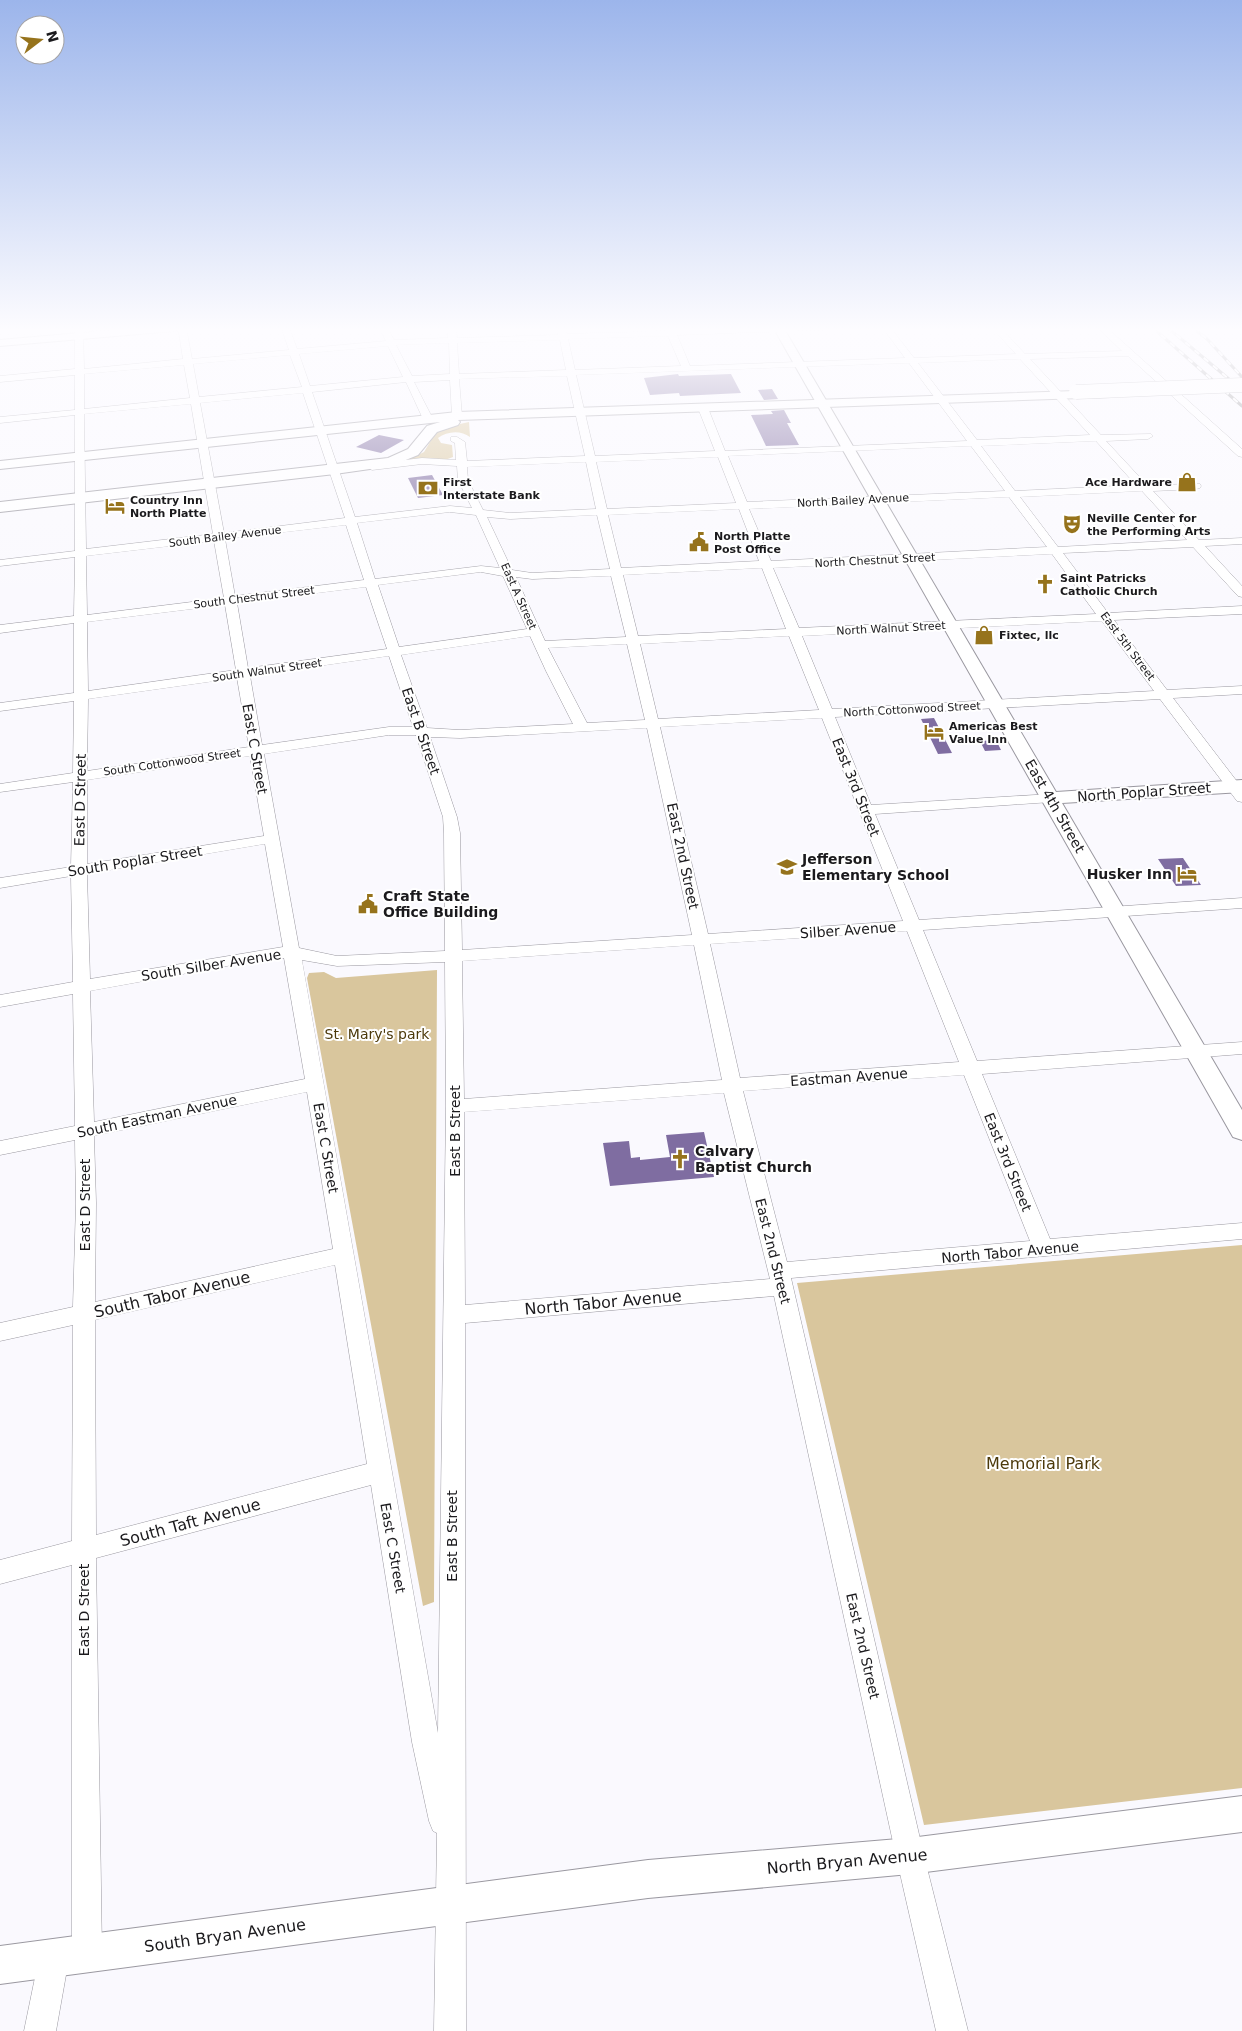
<svg xmlns="http://www.w3.org/2000/svg" width="1242" height="2031" font-family="'DejaVu Sans',sans-serif">
	<style>
		.green { fill: #d9c69d }
		.building { fill: #7f6da1 }
		.lines { fill: none; stroke-linecap: round; stroke-linejoin: round }
		.minor-casing { stroke: #9a98a0; stroke-width: 1 }
		.major-casing { stroke: #9a98a0; stroke-width: 2 }
		.highway-casing { stroke: #9a98a0; stroke-width: 2 }
		.minor { fill: #fff; fill-rule: evenodd }
		.major { fill: #fff; fill-rule: evenodd }
		.highway { fill: #fff; fill-rule: evenodd }
		.rail-casing { stroke: #908f93; stroke-width: 3 }
		.rail { stroke: #fff; stroke-width: 2; stroke-dasharray: 6; stroke-linecap: butt }
		.highway-bridge-casing { stroke: #9a98a0; stroke-width: 15; stroke-linecap: butt }
		.highway-bridge { stroke: #fff; stroke-width: 14 }
		.labels { text-anchor: middle; stroke-width: 4; stroke-linejoin: round; paint-order: stroke }
		.far-poi-label { font-size: 11px; font-weight: bold; fill: #1b1a1d; stroke: #fff; text-anchor: start }
		.far-street-label { font-size: 11px; fill: #1b1a1d; stroke: #fff }
		.street-label { font-size: 14px; fill: #1b1a1d; stroke: #fff }
		.poi-label { font-size: 14px; font-weight: bold; fill: #1b1a1d; stroke: #fff; text-anchor: start }
		.park-label { font-size: 14px; fill: #4c390a; stroke: #fff }
		.near-street-label { font-size: 16px; fill: #1b1a1d; stroke: #fff }
		.near-park-label { font-size: 16px; fill: #4c390a; stroke: #fff }
	</style>
	<rect width="100%" height="100%" fill="#faf9fe"/>
	<path class="green" d="M469,422L470,437C461,430 447,431 438,438L441,443L452,445L453,457L445,460L406,461L424,452L436,432L451,426Z
		M437,970L434,1602L423,1606L307,978L309,973L324,972L336,978Z
		M1242,1245V1788L924,1825L797,1283Z"/>
	<path class="building" d="M678,374L679,376L731,374L741,393L680,396L679,393L650,395L644,378Z
		M772,389L778,399L764,400L758,390Z
		M784,410L791,423H787L799,445L766,446L751,415L773,414L771,411Z
		M379,435L404,440L381,453L356,447Z
		M432,475L443,495L418,498L408,478Z
		M934,718L952,753L938,754L921,719Z
		M996,740L1001,750L985,751L980,741Z
		M1183,858L1201,885L1176,886L1158,859Z
		M704,1132L714,1177L610,1186L603,1143L629,1141L631,1158L640,1157V1160L670,1157L666,1135Z"/>
	<g class="lines">
		<defs>
			<path id="minor" d="M75,327H83L84,369L183,359L178,327H186L192,359L289,350L281,327H289L297,349L386,341L379,327H387L394,340L448,338V327H456L457,338L558,335L557,327H565L567,334L666,331L665,327H673L675,330L845,327L841,329L677,335L690,366L905,358L882,327H890L914,358L1016,354L991,327H1000L1025,354L1122,351L1097,327H1106L1242,449V457L1238,456L1128,356L1030,359L1101,435L1151,434L1153,436L1148,439L1106,441L1147,485L1200,484L1201,486L1200,488L1196,489L1153,491L1199,540L1242,538V544L1205,546L1242,586V597L1238,596L1193,547L1063,553L1108,613L1242,606V614L1114,620L1167,690L1242,686V694L1173,698L1242,788V802L1237,801L1160,699L835,717L871,805L1051,794L1056,795L1058,798L1056,801L1051,802L875,814L919,920L1242,898V908L923,930L977,1061L1242,1042V1054L982,1074L1050,1239L1242,1223V1239L791,1278L924,1856L968,2031H936L896,1856L774,1296L465,1323L466,2031H434L437,1833L433,1831L429,1821L412,1742L371,1485L96,1558L102,1954L98,1965L87,1969L76,1965L72,1954V1565L0,1584V1560L72,1541L73,1325L0,1341V1323L73,1307L76,1203L75,1140L0,1155V1141L75,1126L73,994L0,1007V995L73,982L71,876L0,888V878L71,867L73,782L0,792V784L73,773L74,701L0,711V703L74,693V623L0,633V625L74,616L75,557L0,566V560L75,551V415L0,423V417L75,410V375L0,382V376L75,369ZM668,336L681,366L575,370L568,339ZM560,340L566,370L459,374L457,343ZM449,343L450,374L412,376L396,345ZM388,346L403,377L310,386L299,354ZM290,355L302,387L199,397L193,364ZM1020,359L1090,435L977,440L918,363ZM909,363L967,441L725,451L708,408L703,405L698,408L715,451L595,456L576,375ZM184,365L190,398L84,409V374ZM567,376L585,456L467,461L465,442L457,437H451V441L455,443L456,460L422,458L372,464L367,467L372,470L422,464L457,466L458,480L472,508L450,506L355,517L312,392L406,382L423,419L428,422L433,419L414,382L450,380L452,416L457,419L462,416L459,379ZM303,393L345,518L224,533L200,403ZM191,404L213,534L86,549L84,414ZM1096,441L1136,485L1015,491L981,446ZM971,446L1005,491L747,502L728,456ZM718,457L736,503L607,509L596,462ZM586,462L596,509L510,513L483,510L468,480L467,467ZM1142,491L1187,540L1058,547L1020,497ZM1009,497L1047,547L771,561L749,509ZM739,509L759,561L621,568L608,515ZM450,512L476,515L500,568L481,566L375,579L357,523ZM597,515L610,569L532,573L512,570L487,517L510,519ZM346,525L364,580L235,596L225,539ZM214,541L224,598L87,615L86,556ZM1052,554L1096,614L799,628L773,568ZM762,568L786,629L638,636L623,575ZM481,572L503,576L527,629L399,647L378,585ZM611,576L626,637L545,641L516,577L532,579ZM366,587L387,649L248,668L237,603ZM225,605L236,670L88,691L87,622ZM1102,621L1154,691L832,709L802,636ZM530,636L546,671L573,724L460,730L427,728L401,655ZM789,636L819,710L658,719L640,644ZM627,644L645,720L587,723L548,648ZM389,656L413,727H389L262,745L250,676ZM237,678L249,747L87,771L88,699ZM822,718L903,921L708,934L660,727ZM647,728L692,935L462,950L460,833L457,817L430,737L460,738ZM389,735H416L443,817L444,833L445,951L337,956L299,948L264,754ZM250,756L264,836L87,864V780ZM265,844L283,947L90,979L87,874ZM907,931L959,1062L740,1078L710,944ZM694,945L722,1080L464,1099L462,961ZM271,958H284L305,1079L94,1122L90,991ZM302,960L337,966L445,962L446,1106L438,1733ZM964,1075L1030,1241L787,1262L743,1091ZM307,1092L333,1249L95,1302L96,1203L94,1136ZM724,1093L770,1279L465,1305L464,1112ZM335,1265L367,1464L96,1535L95,1320Z
				M54,1943L65,1947L69,1958L56,2031H24L39,1958L43,1947Z"/>
			<path id="major" d="M148,327H190L185,330L0,346V340Z
				M773,327H783L1056,792L1242,780V792L1062,803L1242,1110V1140L1233,1137Z
				M1242,1796V1832L910,1874L648,1898L0,1984V1946L648,1860L910,1838Z"/>
			<path id="highway" d="M1105,390L1110,391L1112,394L1110,397L458,420L460,422L458,425L437,432L418,455L391,466L335,474L0,512V502L388,458L408,449L427,426L440,422L0,469V461L457,412Z"/>
		</defs>
		<use href="#minor" class="minor-casing"/>
		<use href="#major" class="major-casing"/>
		<use href="#highway" class="highway-casing"/>
		<use href="#minor" class="minor"/>
		<use href="#major" class="major"/>
		<use href="#highway" class="highway"/>
		<defs>
			<path id="rail" d="M1152,327L1242,406
				M1167,327L1242,390
				M1192,327L1207,339L1242,377"/>
		</defs>
		<use href="#rail" class="rail-casing"/>
		<use href="#rail" class="rail"/>
		<defs>
			<path id="highway-bridge" d="M1076,392L1242,385"/>
		</defs>
		<use href="#highway-bridge" class="highway-bridge-casing"/>
		<use href="#highway-bridge" class="highway-bridge"/>
	</g>
	<linearGradient id="sky" x2="0" y2="1"><stop stop-color="#9cb5eb"/><stop offset="0.54" stop-color="#fdfcff"/><stop offset="1" stop-color="#fdfcff" stop-opacity="0"/></linearGradient>
	<rect width="1242" height="611" fill="url(#sky)"/>
	<defs>
		<symbol id="shop-bare" viewBox="-9 -9 18 18"><path d="M-5-2.5h2.3a2.7 3.5 0 0 1 5.4 0H5L5.5 6h-11ZM-1.5-2.5h3a1.5 2.3 0 0 0-3 0Z" fill="#96731c" stroke="#fff" stroke-width="2.5" paint-order="stroke"/></symbol>
		<symbol id="bank-bare" viewBox="-9 -9 18 18"><path d="M-6-4H6V4H-6ZM0-2.3a2.3 2.3 0 1 0 0 4.6a2.3 2.3 0 1 0 0-4.6Z" fill="#96731c" stroke="#fff" stroke-width="2.5" paint-order="stroke"/></symbol>
		<symbol id="hotel-bare" viewBox="-9 -9 18 18"><path d="M-6-4.5h1.5V1H6V5H4.5V3h-9V5H-6ZM-4 0a1.8 1.8 0 1 1 3.6 0ZM.5 0V-2.5h3Q6-2.5 6 0Z" fill="#96731c" stroke="#fff" stroke-width="2.5" paint-order="stroke"/></symbol>
		<symbol id="theatre-bare" viewBox="-9 -9 18 18"><path d="M-5-5.5Q0-4 5-5.5V0Q5 5 0 6Q-5 5-5 0ZM-3.3-2.5H-1v1.5H-3.3ZM1-2.5H3.3v1.5H1ZM-2.8 1Q0 5.5 2.8 1Z" fill="#96731c" stroke="#fff" stroke-width="2.5" paint-order="stroke"/></symbol>
		<symbol id="civic-bare" viewBox="-9 -9 18 18"><path d="M-.6-6.5H3V-4.5H.6V-3L4-1V1h2V6H-6V1h2V-1L-.6-3ZM-1.2 2.5V6h2.4V2.5Z" fill="#96731c" stroke="#fff" stroke-width="2.5" paint-order="stroke"/></symbol>
		<symbol id="church-bare" viewBox="-9 -9 18 18"><path d="M-1.2-6h2.4v3.5h3.3v2.4h-3.3V6h-2.4V-.1h-3.3v-2.4h3.3Z" fill="#96731c" stroke="#fff" stroke-width="2.5" paint-order="stroke"/></symbol>
		<symbol id="school-bare" viewBox="-9 -9 18 18"><path d="M0-5L7-2L0 1L-7-2ZM-4 1L0 2.5L4 1V4Q0 6-4 4Z" fill="#96731c" stroke="#fff" stroke-width="2.5" paint-order="stroke"/></symbol>
	</defs>
	<g fill-rule="evenodd">
		<use href="#shop-bare" x="1173" y="468" width="28" height="28"/>
		<use href="#bank-bare" x="414" y="474" width="28" height="28"/>
		<use href="#hotel-bare" x="101" y="492" width="28" height="28"/>
		<use href="#theatre-bare" x="1058" y="510" width="28" height="28"/>
		<use href="#civic-bare" x="685" y="528" width="28" height="28"/>
		<use href="#church-bare" x="1031" y="570" width="28" height="28"/>
		<use href="#shop-bare" x="970" y="621" width="28" height="28"/>
		<use href="#hotel-bare" x="920" y="718" width="28" height="28"/>
		<use href="#school-bare" x="773" y="853" width="28" height="28"/>
		<use href="#hotel-bare" x="1173" y="860" width="28" height="28"/>
		<use href="#civic-bare" x="354" y="890" width="28" height="28"/>
		<use href="#church-bare" x="666" y="1145" width="28" height="28"/>
	</g>
	<g class="labels">
		<g class="far-poi-label">
			<text x="443" y="486">First<tspan x="443" dy="13">Interstate Bank</tspan></text>
			<text x="1172" y="486" text-anchor="end">Ace Hardware</text>
			<text x="130" y="504">Country Inn<tspan x="130" dy="13">North Platte</tspan></text>
			<text x="1087" y="522">Neville Center for<tspan x="1087" dy="13">the Performing Arts</tspan></text>
			<text x="714" y="540">North Platte<tspan x="714" dy="13">Post Office</tspan></text>
			<text x="1060" y="582">Saint Patricks<tspan x="1060" dy="13">Catholic Church</tspan></text>
			<text x="999" y="639">Fixtec, llc</text>
			<text x="949" y="730">Americas Best<tspan x="949" dy="13">Value Inn</tspan></text>
		</g>
		<g class="far-street-label">
			<text transform="translate(853 500) rotate(-3)" y="4">North Bailey Avenue</text>
			<text transform="translate(225 536) rotate(-7)" y="4">South Bailey Avenue</text>
			<text transform="translate(875 560) rotate(-3)" y="4">North Chestnut Street</text>
			<text transform="translate(519 596) rotate(66)" y="4">East A Street</text>
			<text transform="translate(254 597) rotate(-7)" y="4">South Chestnut Street</text>
			<text transform="translate(891 628) rotate(-3)" y="4">North Walnut Street</text>
			<text transform="translate(1128 646) rotate(53)" y="4">East 5th Street</text>
			<text transform="translate(267 670) rotate(-8)" y="4">South Walnut Street</text>
			<text transform="translate(912 709) rotate(-3)" y="4">North Cottonwood Street</text>
			<text transform="translate(172 762) rotate(-8)" y="4">South Cottonwood Street</text>
		</g>
		<g class="street-label">
			<text transform="translate(421 731) rotate(71)" y="5">East B Street</text>
			<text transform="translate(255 749) rotate(80)" y="5">East C Street</text>
			<text transform="translate(856 787) rotate(68)" y="5">East 3rd Street</text>
			<text transform="translate(1144 792) rotate(-4)" y="5">North Poplar Street</text>
			<text transform="translate(80 800) rotate(-89)" y="5">East D Street</text>
			<text transform="translate(1055 806) rotate(60)" y="5">East 4th Street</text>
			<text transform="translate(683 856) rotate(78)" y="5">East 2nd Street</text>
			<text transform="translate(135 861) rotate(-9)" y="5">South Poplar Street</text>
			<text transform="translate(848 930) rotate(-4)" y="5">Silber Avenue</text>
			<text transform="translate(211 965) rotate(-9)" y="5">South Silber Avenue</text>
			<text transform="translate(849 1077) rotate(-4)" y="5">Eastman Avenue</text>
			<text transform="translate(157 1116) rotate(-12)" y="5">South Eastman Avenue</text>
			<text transform="translate(455 1131) rotate(-90)" y="5">East B Street</text>
			<text transform="translate(326 1148) rotate(80)" y="5">East C Street</text>
			<text transform="translate(1008 1162) rotate(68)" y="5">East 3rd Street</text>
			<text transform="translate(85 1205) rotate(-90)" y="5">East D Street</text>
			<text transform="translate(773 1251) rotate(76)" y="5">East 2nd Street</text>
			<text transform="translate(1010 1252) rotate(-5)" y="5">North Tabor Avenue</text>
			<text transform="translate(452 1536) rotate(-90)" y="5">East B Street</text>
			<text transform="translate(393 1548) rotate(80)" y="5">East C Street</text>
			<text transform="translate(84 1610) rotate(-90)" y="5">East D Street</text>
			<text transform="translate(863 1646) rotate(77)" y="5">East 2nd Street</text>
		</g>
		<g class="poi-label">
			<text x="802" y="864">Jefferson<tspan x="802" dy="16">Elementary School</tspan></text>
			<text x="1172" y="879" text-anchor="end">Husker Inn</text>
			<text x="383" y="901">Craft State<tspan x="383" dy="16">Office Building</tspan></text>
			<text x="695" y="1156">Calvary<tspan x="695" dy="16">Baptist Church</tspan></text>
		</g>
		<g class="park-label">
			<text x="377" y="1039">St. Mary's park</text>
		</g>
		<g class="near-street-label">
			<text transform="translate(172 1294) rotate(-13)" y="6">South Tabor Avenue</text>
			<text transform="translate(603 1302) rotate(-5)" y="6">North Tabor Avenue</text>
			<text transform="translate(190 1522) rotate(-15)" y="6">South Taft Avenue</text>
			<text transform="translate(847 1861) rotate(-5)" y="6">North Bryan Avenue</text>
			<text transform="translate(225 1935) rotate(-8)" y="6">South Bryan Avenue</text>
		</g>
		<g class="near-park-label">
			<text x="1043" y="1469">Memorial Park</text>
		</g>
	</g>
	<g transform="translate(40 40) rotate(74)"><circle r="24" fill="#ffffff" stroke="#a4a3a5"/>
	<path d="M0-4L9 19L0 12L-9 19Z" fill="#96731c"/>
	<text y="-8" font-size="14" font-weight="bold" text-anchor="middle" fill="#1b1a1d">N</text>
	</g>
</svg>
